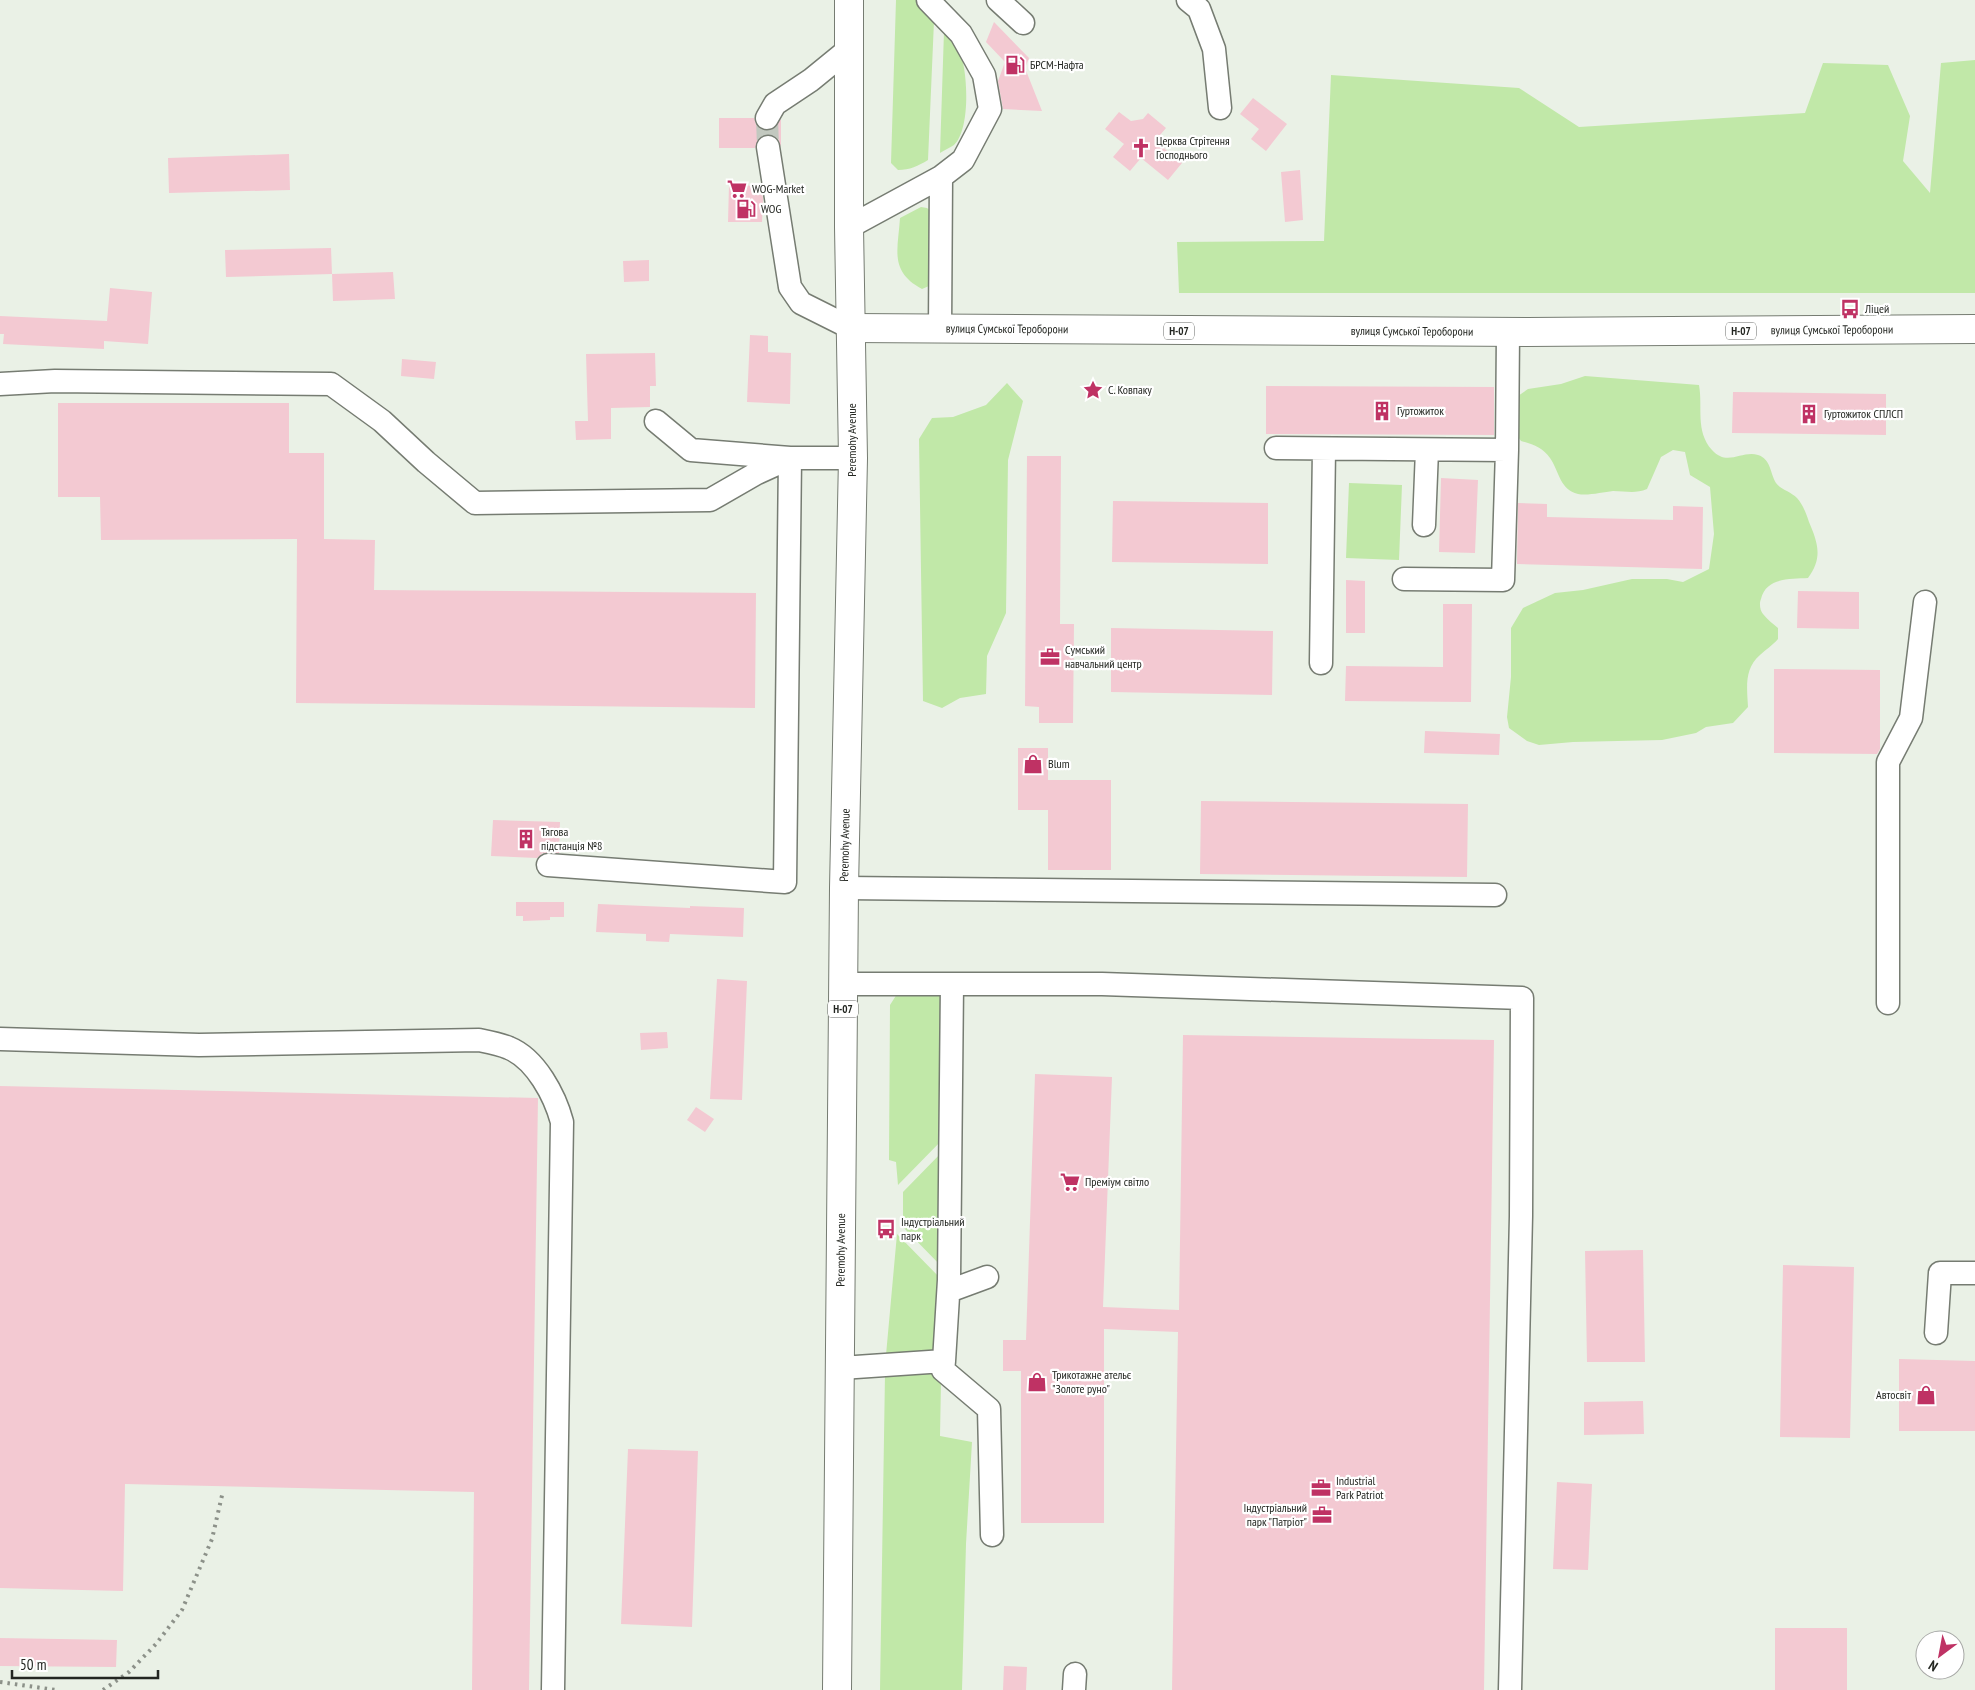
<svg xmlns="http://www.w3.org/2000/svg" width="1975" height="1690" font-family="'PT Sans Narrow',sans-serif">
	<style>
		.green { fill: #c1e8a8 }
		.building { fill: #f3c9d2 }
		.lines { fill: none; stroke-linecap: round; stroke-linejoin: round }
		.minor-tunnel { stroke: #c2c8bf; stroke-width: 22; stroke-dasharray: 22 11; stroke-linecap: butt }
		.minor-casing { stroke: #767c72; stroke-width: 25 }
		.major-casing { stroke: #767c72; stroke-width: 30 }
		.minor { stroke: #fff; stroke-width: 22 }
		.major { stroke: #fff; stroke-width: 28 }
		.rail { stroke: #8c9189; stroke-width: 4; stroke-dasharray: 2.5 5; stroke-linecap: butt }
		.labels { text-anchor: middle; stroke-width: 4.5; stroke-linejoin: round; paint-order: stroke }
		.shield { fill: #fff; stroke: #656764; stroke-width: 1 }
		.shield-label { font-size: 11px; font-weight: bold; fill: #232621 }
		.poi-label { font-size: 12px; fill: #232621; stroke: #fff; text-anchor: start }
		.street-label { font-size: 12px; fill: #232621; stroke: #fff }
	</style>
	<rect width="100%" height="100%" fill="#eaf1e6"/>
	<path class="green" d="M896,0H918V5L934,21L928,160C918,166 910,170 898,170L891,163Z
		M944,31C949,37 955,43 959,49C968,69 971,129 954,145C950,148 944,150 940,153Z
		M1975,60V293H1179L1177,242L1324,241L1331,75L1519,88L1579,127L1805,113L1823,63L1888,65L1910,116L1903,161L1930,193L1941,63Z
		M921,207L927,208L932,212L929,286L922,289C889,271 898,250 900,218Z
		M1585,376L1699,385C1703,407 1695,431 1712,450C1727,467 1742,450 1758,455C1771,459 1770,473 1776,483C1780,489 1791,492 1797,498C1803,505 1806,513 1809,522C1818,543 1823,558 1808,578C1791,579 1766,577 1761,599C1759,603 1760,611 1763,614C1767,619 1773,624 1778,628V639C1772,646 1766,649 1760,655C1744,669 1747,687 1748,707L1733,723L1706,727L1696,733L1662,740L1573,742L1539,745L1527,741L1509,728L1507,717L1511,677V628L1523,608L1555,593L1583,590L1632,579H1667L1683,582L1709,569L1714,534L1710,487L1690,475L1685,452L1673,450L1661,457L1647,489C1635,494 1626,491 1613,491C1603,492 1588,496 1578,494C1560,490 1559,471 1550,458C1543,448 1533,444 1521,441L1514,431L1518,396L1528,389L1561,384Z
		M1007,383L1023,401L1008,460L1006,613L987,656L986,694L960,698L942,708L923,701L919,439L932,418L953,417L986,405Z
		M1349,483L1402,485L1399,560L1346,558Z
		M948,993L944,1138L898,1185L896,1162L889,1160L890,1005L897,994Z
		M944,1150L943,1268L903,1227V1192Z
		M897,1234L943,1281L939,1353L886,1355Z
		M932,1371L941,1381L940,1436L972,1442L966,1544L962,1690H880L885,1374Z"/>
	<path class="building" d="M994,22L1029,58L1025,68L1042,111L1003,109L998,81L1005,62L986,42Z
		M1253,98L1287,124L1266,151L1251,139L1259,129L1240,114Z
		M1119,112L1131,121L1143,119L1148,113L1166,128L1155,141L1182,163L1168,180L1141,158L1130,171L1113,157L1124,144L1105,129Z
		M719,118H754L756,125L760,129L767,131L774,129L781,119V147L778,138L773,135L766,134L759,137L755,148H719Z
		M289,154L290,190L169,193L168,158Z
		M1300,170L1303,220L1285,222L1281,172Z
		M729,185L761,186L763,199L762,222H728Z
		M331,248L332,274L226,277L225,250Z
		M649,260V281L624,282L623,261Z
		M393,272L395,299L333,301L332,274Z
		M110,288L152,292L148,344L104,341V349L3,344L4,334H0V316L107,321Z
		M750,335L768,336V352L791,353L790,404L747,402Z
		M655,353L656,386H650V407L611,408V439L576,440L575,421H588L586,354Z
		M402,359L436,362L434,379L401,376Z
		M1266,386L1494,387V435L1266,434Z
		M1733,392L1886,394V435L1732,433Z
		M58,403H289V453H324V539L375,540L374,590L756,593L755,708L296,703L297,539L101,540L100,497H58Z
		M1027,456H1061L1060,624H1074L1073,723H1039V707L1025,706Z
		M1441,478L1478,480L1475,553L1439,552Z
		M1113,501L1268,503V564L1112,562Z
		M1518,503L1547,504V517L1673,520V506L1703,507L1702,569L1517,564Z
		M1346,580L1365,581V633H1346Z
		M1798,591L1859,592V629L1797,628Z
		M1443,604H1472L1471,702L1345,701L1346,666L1443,667Z
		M1111,628L1273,631L1272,695L1111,692Z
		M1774,669L1880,670V749L1877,754L1774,753Z
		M1425,731L1500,734L1499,755L1424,753Z
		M1018,748H1048V780H1111V870H1048V810H1018Z
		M1201,801L1468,804L1467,877L1200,874Z
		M493,820L560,822L559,853H543L537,858L491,856Z
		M516,902H564V917H550V920L523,921V916H516Z
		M598,904L690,908V906L744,908L743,937L670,934L669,942L646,941V934L596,932Z
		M717,979L747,981L742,1100L710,1099Z
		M667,1032L668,1048L641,1050L640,1033Z
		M1183,1035L1494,1040L1484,1690H1172L1178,1332L1104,1329V1523H1021V1371H1003V1340H1026L1035,1074L1112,1077L1103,1307L1179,1310Z
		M0,1086L538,1098L529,1690H472L474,1492L125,1484L123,1591L0,1588Z
		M696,1107L714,1119L705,1132L687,1120Z
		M1643,1250L1645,1362H1587L1585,1251Z
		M1783,1265L1854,1267L1850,1438L1780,1437Z
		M1899,1359L1975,1361V1431H1899Z
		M1643,1401L1644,1434L1584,1435V1402Z
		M628,1449L698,1451L692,1627L621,1624Z
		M1557,1482L1592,1484L1588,1570L1553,1569Z
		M1775,1628H1847V1690H1775Z
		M0,1638L117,1640L116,1667L0,1666Z
		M1004,1666L1027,1667L1026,1690H1003Z"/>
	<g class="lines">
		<path class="minor-tunnel" d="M767,118L768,147"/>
		<defs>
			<path id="minor" d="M998,0L1023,23
				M1188,0L1199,9L1214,49L1220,108
				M767,118L775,104L811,80L849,49
				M768,147L790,287L801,303L851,328
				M849,227L941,177L963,160L990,109L984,75L961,34L928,0
				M940,330L941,177
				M0,384L55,381L331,384L382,421L426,462L475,503L710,500L757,473L790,458H853
				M1276,448L1507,450L1508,332
				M1424,525L1427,450
				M1404,579L1503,580L1507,450
				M1321,663L1324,449
				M548,865L785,882L790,458L691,450L656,421
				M844,888L1495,895
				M843,984H1102L1522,998L1521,1216L1510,1690
				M1888,1003V762L1911,718L1925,602
				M0,1039L199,1045L479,1040C489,1042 500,1044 509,1048C536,1059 555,1096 562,1122L553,1690
				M949,1291L987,1277
				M1936,1333L1940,1273H1975
				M944,1361L949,1280L952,984
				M841,1368L944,1361L943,1370L989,1409L992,1535
				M1074,1690L1075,1674"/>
			<g id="major">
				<path id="s1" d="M851,328L1527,332L1975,329"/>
				<path id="s2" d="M837,1690L844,888L853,458L849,227V0"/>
			</g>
		</defs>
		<use href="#minor" class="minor-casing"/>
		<use href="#major" class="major-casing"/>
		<use href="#minor" class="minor"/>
		<use href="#major" class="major"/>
		<path class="rail" d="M0,1682L56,1690
			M103,1690L129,1672L156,1644L182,1610L212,1539L223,1491"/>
	</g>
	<defs>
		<symbol id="fuel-bare" viewBox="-9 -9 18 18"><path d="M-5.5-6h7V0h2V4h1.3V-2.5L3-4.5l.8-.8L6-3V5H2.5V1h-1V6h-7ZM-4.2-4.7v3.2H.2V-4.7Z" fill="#bf3264" stroke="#fff" stroke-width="2.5" paint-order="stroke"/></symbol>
		<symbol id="church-bare" viewBox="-9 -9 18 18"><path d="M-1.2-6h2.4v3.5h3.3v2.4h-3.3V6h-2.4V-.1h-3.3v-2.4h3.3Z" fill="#bf3264" stroke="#fff" stroke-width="2.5" paint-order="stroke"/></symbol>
		<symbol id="supermarket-bare" viewBox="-9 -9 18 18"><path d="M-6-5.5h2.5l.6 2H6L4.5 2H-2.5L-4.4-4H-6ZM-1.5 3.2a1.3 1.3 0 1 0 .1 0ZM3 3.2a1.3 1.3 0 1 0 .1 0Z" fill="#bf3264" stroke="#fff" stroke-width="2.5" paint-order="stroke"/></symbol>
		<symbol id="bus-bare" viewBox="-9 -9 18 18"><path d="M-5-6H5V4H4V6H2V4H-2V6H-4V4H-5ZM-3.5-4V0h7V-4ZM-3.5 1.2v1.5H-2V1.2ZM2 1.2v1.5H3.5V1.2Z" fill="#bf3264" stroke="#fff" stroke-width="2.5" paint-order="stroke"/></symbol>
		<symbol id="sight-bare" viewBox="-9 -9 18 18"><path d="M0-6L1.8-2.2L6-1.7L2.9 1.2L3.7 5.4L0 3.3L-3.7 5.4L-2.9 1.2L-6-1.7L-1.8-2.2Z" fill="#bf3264" stroke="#fff" stroke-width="2.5" paint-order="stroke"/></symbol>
		<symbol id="building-bare" viewBox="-9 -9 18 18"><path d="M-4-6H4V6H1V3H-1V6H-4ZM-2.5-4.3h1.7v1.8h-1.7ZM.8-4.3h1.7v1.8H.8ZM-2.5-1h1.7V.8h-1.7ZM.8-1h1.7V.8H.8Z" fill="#bf3264" stroke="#fff" stroke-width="2.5" paint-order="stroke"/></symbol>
		<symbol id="office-bare" viewBox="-9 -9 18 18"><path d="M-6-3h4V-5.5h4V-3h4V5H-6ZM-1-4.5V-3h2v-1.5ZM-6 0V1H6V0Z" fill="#bf3264" stroke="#fff" stroke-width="2.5" paint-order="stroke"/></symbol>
		<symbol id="shop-bare" viewBox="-9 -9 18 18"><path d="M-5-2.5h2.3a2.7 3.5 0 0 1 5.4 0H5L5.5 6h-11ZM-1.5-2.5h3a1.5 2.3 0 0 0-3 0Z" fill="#bf3264" stroke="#fff" stroke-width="2.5" paint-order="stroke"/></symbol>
	</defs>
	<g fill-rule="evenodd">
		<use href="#fuel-bare" x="1001" y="51" width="28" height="28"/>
		<use href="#church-bare" x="1127" y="134" width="28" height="28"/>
		<use href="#supermarket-bare" x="723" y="175" width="28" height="28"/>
		<use href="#fuel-bare" x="732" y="195" width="28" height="28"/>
		<use href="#bus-bare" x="1836" y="295" width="28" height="28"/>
		<use href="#sight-bare" x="1079" y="376" width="28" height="28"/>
		<use href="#building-bare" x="1368" y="397" width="28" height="28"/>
		<use href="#building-bare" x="1795" y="400" width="28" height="28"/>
		<use href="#office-bare" x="1036" y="643" width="28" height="28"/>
		<use href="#shop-bare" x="1019" y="750" width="28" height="28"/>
		<use href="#building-bare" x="512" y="825" width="28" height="28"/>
		<use href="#supermarket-bare" x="1056" y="1168" width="28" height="28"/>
		<use href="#bus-bare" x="872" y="1215" width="28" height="28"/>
		<use href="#shop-bare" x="1023" y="1368" width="28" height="28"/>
		<use href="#shop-bare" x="1912" y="1381" width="28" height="28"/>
		<use href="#office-bare" x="1307" y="1474" width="28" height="28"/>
		<use href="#office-bare" x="1308" y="1501" width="28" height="28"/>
	</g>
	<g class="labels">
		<g class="shield">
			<rect x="1164" y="322.5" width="30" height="17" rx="4"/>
			<rect x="1726" y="322.5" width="30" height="17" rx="4"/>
			<rect x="828" y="1000.5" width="30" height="17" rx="4"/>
		</g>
		<g class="shield-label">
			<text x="1179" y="335">Н-07</text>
			<text x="1741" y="335">Н-07</text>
			<text x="843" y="1013">Н-07</text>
		</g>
		<g class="poi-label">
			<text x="1030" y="69">БРСМ-Нафта</text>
			<text x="1156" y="145">Церква Стрітення<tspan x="1156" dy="14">Господнього</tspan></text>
			<text x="752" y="193">WOG-Market</text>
			<text x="761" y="213">WOG</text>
			<text x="1865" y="313">Ліцей</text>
			<text x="1108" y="394">С. Ковпаку</text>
			<text x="1397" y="415">Гуртожиток</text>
			<text x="1824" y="418">Гуртожиток СПЛСП</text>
			<text x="1065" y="654">Сумський<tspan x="1065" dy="14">навчальний центр</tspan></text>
			<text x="1048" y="768">Blum</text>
			<text x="541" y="836">Тягова<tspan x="541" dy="14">підстанція №8</tspan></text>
			<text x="1085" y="1186">Преміум світло</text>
			<text x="901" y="1226">Індустріальний<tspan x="901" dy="14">парк</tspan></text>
			<text x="1052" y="1379">Трикотажне ательє<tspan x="1052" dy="14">"Золоте руно"</tspan></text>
			<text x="1911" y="1399" text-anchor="end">Автосвіт</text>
			<text x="1336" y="1485">Industrial<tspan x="1336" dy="14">Park Patriot</tspan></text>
			<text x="1307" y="1512" text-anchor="end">Індустріальний<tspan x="1307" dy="14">парк "Патріот"</tspan></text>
		</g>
		<g class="street-label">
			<text dy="4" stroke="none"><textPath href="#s1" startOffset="156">вулиця Сумської Тероборони</textPath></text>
			<text dy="4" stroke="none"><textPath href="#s1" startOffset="981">вулиця Сумської Тероборони</textPath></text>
			<text dy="4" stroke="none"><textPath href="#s1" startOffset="561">вулиця Сумської Тероборони</textPath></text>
			<text transform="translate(852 440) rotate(-90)" y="4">Peremohy Avenue</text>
			<text dy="4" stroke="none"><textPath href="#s2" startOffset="845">Peremohy Avenue</textPath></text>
			<text dy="4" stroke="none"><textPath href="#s2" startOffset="440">Peremohy Avenue</textPath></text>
		</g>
	</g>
	<g transform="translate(1940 1655) rotate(212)"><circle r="24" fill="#ffffff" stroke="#a7a8a6"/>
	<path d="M0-4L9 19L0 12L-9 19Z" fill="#bf3264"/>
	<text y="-8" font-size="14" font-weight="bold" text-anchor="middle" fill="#232621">N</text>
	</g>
	<path d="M12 1670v8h146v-8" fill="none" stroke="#232621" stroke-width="2.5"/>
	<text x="20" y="1670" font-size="15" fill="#232621" stroke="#ffffff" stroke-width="4" paint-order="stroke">50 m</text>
</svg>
